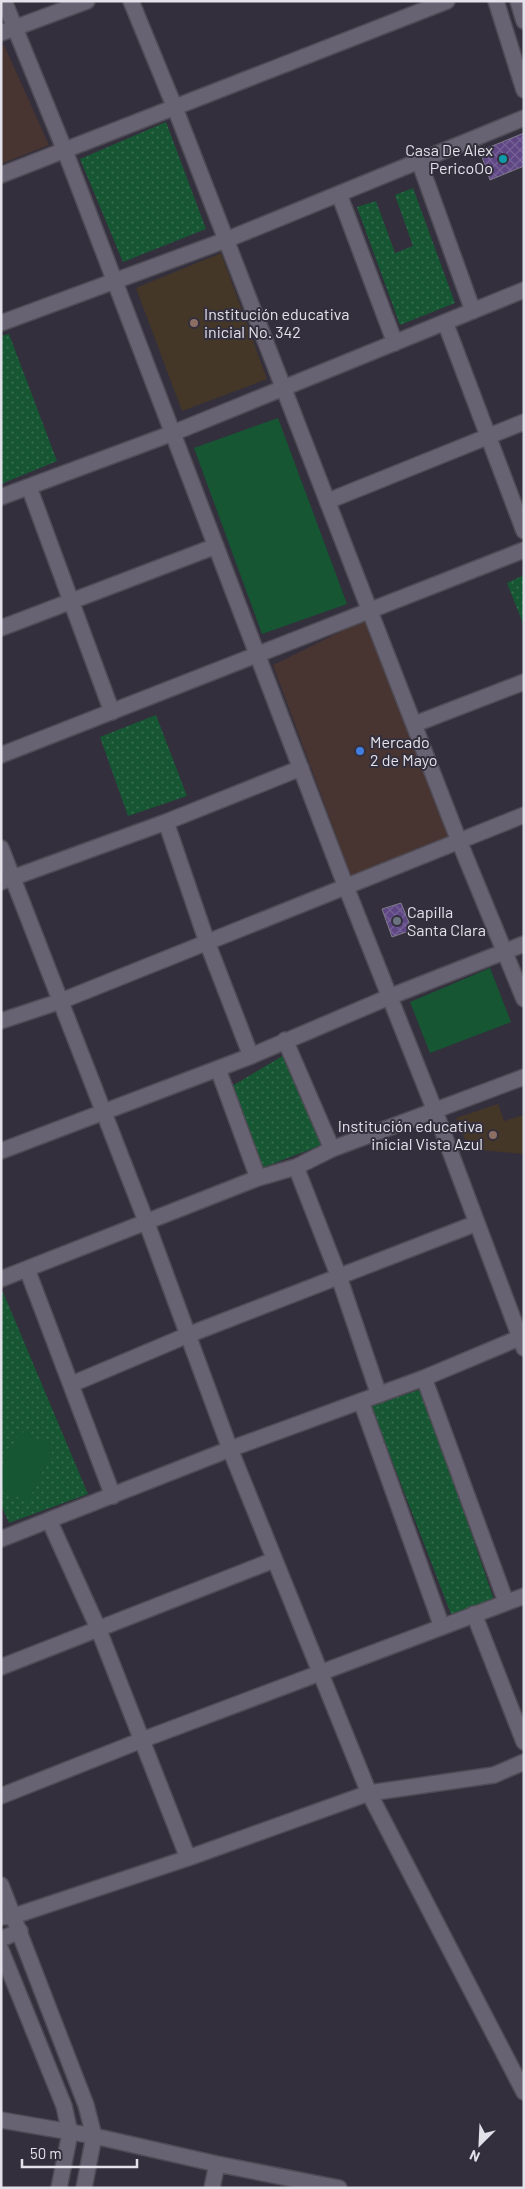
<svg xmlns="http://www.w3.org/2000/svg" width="525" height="2189" font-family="Barlow,sans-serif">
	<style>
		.commercial { fill: #483431 }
		.education { fill: #443728 }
		.grass { fill: url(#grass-dots) }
		.pitch { fill: #165633 }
		.building { fill: url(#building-cross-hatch); stroke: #7f7a89 }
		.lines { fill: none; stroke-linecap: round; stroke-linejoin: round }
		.minor-casing { stroke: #4f4c56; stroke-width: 18 }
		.tertiary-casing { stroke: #4f4c56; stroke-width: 18 }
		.secondary-casing { stroke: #4f4c56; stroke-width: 18 }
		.minor { stroke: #676372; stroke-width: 15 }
		.tertiary { stroke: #676372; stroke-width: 15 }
		.secondary { stroke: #676372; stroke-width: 15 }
		.culture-dot { fill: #0f9aa8; stroke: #332f3d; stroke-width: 2 }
		.education-dot { fill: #8d6e63; stroke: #332f3d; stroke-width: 2 }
		.shop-dot { fill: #3f7fe0; stroke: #332f3d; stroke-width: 2 }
		.worship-dot { fill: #6b7280; stroke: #332f3d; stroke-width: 2 }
		.labels { text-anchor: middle; stroke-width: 4; stroke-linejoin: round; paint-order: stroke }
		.poi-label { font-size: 16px; fill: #e3e1e9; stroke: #332f3d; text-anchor: start }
	</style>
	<defs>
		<pattern id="grass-dots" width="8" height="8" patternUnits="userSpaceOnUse" patternTransform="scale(1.25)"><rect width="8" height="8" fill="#165633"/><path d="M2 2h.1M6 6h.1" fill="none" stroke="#386e51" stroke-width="1.8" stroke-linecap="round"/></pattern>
		<pattern id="building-cross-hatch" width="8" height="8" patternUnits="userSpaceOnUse" patternTransform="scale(1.25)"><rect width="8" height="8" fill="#5e4784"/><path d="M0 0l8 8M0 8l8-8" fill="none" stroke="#756195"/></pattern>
	</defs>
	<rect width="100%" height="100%" fill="#332f3d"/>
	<path class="commercial" d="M4,45L49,145L1,164V46Z
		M366,619L448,837L351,876L273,665Z"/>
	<path class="education" d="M221,253L267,379L182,411L136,288Z
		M498,1104L504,1121L524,1115V1154L469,1149L456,1118Z"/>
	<path class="grass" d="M166,122L206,229L123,262L80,159Z
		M413,188L455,303L400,325L357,207L376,201L395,253L413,246L395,195Z
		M9,334L57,461L1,484V336Z
		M524,575V626L507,583Z
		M156,715L187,796L128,816L100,737Z
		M284,1055L327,1143L259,1169L227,1089Z
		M3,1292L88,1494L9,1523L1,1505V1293Z
		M422,1389L494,1600L451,1614L371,1406Z"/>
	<path class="pitch" d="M278,418L347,604L262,634L194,448Z
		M490,968L511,1022L430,1053L410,1002Z
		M20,1431L54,1447L28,1502L1,1489V1468Z"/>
	<path class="building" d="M524,133V166L490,180L480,151Z
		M401,903L412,930L392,937L382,909Z"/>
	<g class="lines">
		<defs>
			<path id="minor" d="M4,1L65,151L346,887L435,1111L524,1348
				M131,1L175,108L459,841L524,999
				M419,161L473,311
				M1,175L447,1
				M339,194L395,343
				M445,322L524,531
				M1,323L226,240L524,118
				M29,487L112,712
				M1,497L173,433L524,290
				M328,501L524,422
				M1,628L216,546
				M415,724L524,682
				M1,755L524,550
				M166,822L207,942L251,1056
				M1,882L166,822L301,768
				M1,1021L61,1001L524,815
				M285,1040L332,1149
				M218,1069L258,1178
				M1,1151L251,1056L389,997L524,944
				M296,1167L339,1277L379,1395
				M27,1269L113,1496
				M1,1279L258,1178L296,1167L332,1149L524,1077
				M424,1378L506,1602
				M72,1384L188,1335L477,1223
				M361,1401L442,1627
				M49,1520L98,1628L188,1858
				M1,1539L230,1449L424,1378L524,1336
				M474,1614L524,1742
				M1,1667L274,1560
				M1,1796L142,1740L524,1596
				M1,1917L14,1916L188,1858L369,1793L494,1775L524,1762
				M1,1939L20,1931
				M1,2120L94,2136L217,2164L339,2188
				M212,2188L217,2164"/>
			<path id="tertiary" d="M496,1L524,90
				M518,1L524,21
				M1,1885L86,2105L94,2136L84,2188
				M1,1950L64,2106L70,2133L59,2188"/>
			<path id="secondary" d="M1,33L87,1
				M1,848L146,1221L230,1449L369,1793L524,2092"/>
		</defs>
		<use href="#minor" class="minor-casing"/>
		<use href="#tertiary" class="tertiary-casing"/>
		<use href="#secondary" class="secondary-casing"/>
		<use href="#minor" class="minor"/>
		<use href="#tertiary" class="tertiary"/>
		<use href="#secondary" class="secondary"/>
	</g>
	<circle class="culture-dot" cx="503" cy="159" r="5"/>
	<g class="education-dot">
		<circle cx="194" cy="323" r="5"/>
		<circle cx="493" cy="1135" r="5"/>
	</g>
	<circle class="shop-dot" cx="360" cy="751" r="5"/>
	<circle class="worship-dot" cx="397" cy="921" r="5"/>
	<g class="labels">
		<g class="poi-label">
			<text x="493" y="156" text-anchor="end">Casa De Alex<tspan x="493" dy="18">PericoOo</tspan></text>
			<text x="204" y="320">Institución educativa<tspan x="204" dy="18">inicial No. 342</tspan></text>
			<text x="370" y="748">Mercado<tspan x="370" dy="18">2 de Mayo</tspan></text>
			<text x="407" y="918">Capilla<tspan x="407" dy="18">Santa Clara</tspan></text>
			<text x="483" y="1132" text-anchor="end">Institución educativa<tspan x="483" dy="18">inicial Vista Azul</tspan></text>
		</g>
	</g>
	<rect width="525" height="2189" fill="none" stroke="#e3e1e9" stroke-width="5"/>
	<g transform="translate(480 2144) rotate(204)" stroke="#332f3d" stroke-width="4" paint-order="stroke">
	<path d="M0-4L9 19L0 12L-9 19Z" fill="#e3e1e9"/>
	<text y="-8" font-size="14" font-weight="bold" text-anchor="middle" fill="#e3e1e9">N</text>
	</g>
	<path d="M22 2159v8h115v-8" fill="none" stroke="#e3e1e9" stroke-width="2.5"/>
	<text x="30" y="2159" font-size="15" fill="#e3e1e9" stroke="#332f3d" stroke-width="4" paint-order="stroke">50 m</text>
</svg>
